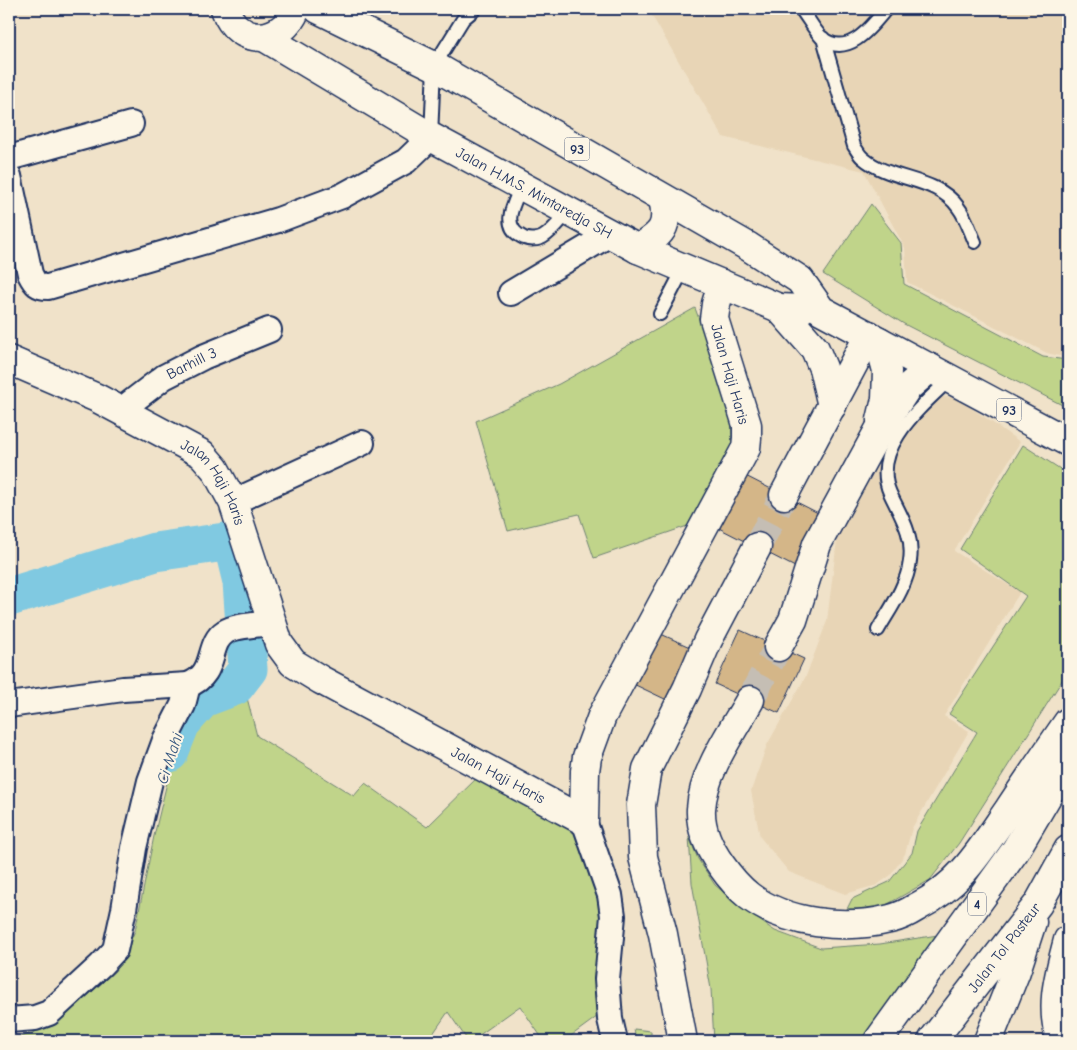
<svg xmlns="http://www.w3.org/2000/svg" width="1077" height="1050" font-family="'Comic Neue',sans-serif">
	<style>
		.built { fill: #e8d5b6 }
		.green { fill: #c0d48a; stroke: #6e8274 }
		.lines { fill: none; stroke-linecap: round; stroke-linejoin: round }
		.river { stroke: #80c9e1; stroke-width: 39 }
		.building { fill: #d4b688; stroke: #1b2f5e }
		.highway-tunnel { stroke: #c5beb4; stroke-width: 28; stroke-dasharray: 28 14; stroke-linecap: butt }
		.lane-casing { stroke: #1b2f5e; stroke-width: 16 }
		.street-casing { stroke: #1b2f5e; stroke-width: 28 }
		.secondary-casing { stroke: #1b2f5e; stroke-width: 31 }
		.primary-casing { stroke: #1b2f5e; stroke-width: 31 }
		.highway-casing { stroke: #1b2f5e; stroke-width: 31 }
		.lane { stroke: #fcf5e5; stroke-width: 12 }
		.street { stroke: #fcf5e5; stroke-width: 24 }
		.secondary { stroke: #fcf5e5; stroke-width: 28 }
		.primary { stroke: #fcf5e5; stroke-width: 28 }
		.highway { stroke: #fcf5e5; stroke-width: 28 }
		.labels { text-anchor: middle; stroke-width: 4; stroke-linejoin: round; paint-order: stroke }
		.shield { fill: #fcf5e5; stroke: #5e6a86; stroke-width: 1 }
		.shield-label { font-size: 14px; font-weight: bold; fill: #1b2f5e }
		.street-label { font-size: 15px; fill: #1b2f5e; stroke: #fcf5e5 }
		.water-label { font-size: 16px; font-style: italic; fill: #34567f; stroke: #fcf5e5 }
	</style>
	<rect width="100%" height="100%" fill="#f0e2c9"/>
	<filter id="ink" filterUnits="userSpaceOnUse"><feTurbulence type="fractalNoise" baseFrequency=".02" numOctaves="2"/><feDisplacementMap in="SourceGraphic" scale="10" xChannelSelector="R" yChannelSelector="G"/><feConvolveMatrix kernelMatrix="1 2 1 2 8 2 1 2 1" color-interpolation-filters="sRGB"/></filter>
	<g filter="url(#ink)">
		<path class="built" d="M648,9H1068V358L1047,353L907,282L905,248L864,171L723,137Z
			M916,395L957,398L1020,442L954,551L1020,592L944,716L969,731L912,828L905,854L891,875L877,885L845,894L789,872L760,837L751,791L767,745L806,676L827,621L839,524Z"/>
		<path class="green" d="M871,204L901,243L904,284L1043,357L1068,360V408L904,324L823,274Z
			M695,308L731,408L732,445L699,522L594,558L579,514L508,531L476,421L559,384Z
			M1023,445L1068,474V671L959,843L930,880L879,909H847L852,899L889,882L912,853L917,831L977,732L949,714L1026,596L960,549Z
			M246,694L257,736L354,796L365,783L427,827L481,774L577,823L600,875L605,1011L564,1041H544L520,1006L471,1041H468L448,1012L428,1041H9L55,1025L115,971L135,931L154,836L172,762L202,712L218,698Z
			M689,837L698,859L715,885L750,914L775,931L821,948L880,944L938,935L911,973L860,1041H714L711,989L692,883Z
			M634,1029L651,1031V1041H636Z"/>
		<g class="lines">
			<path class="river" d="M9,597L155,552L232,541L242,582L248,669L235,686L203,698L181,723L169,753"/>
		</g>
		<path class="building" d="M732,469L822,515L795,567L705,521Z
			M652,630L692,648L667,700L627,681Z
			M740,630L804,659L779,713L715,684Z"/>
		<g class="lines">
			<path class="highway-tunnel" d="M757,547L784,495
				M750,700L778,647"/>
			<defs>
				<path id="lane" d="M801,9C808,18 814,30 822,38C848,59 872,26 886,9
					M823,38L854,146C857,150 859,155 863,158C891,182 936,176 958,207C966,217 970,231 975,242
					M431,137L434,66L463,19L475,9
					M521,187C513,205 500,227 524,238C529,240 538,240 543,237C553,231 560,221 568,212
					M660,314L684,268
					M878,630C890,609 907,586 910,561C914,534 900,515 890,493C870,448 922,406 950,379"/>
				<g id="street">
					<path d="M9,158L131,124"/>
					<path d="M9,176L30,274C35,284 38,287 48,287L278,220L342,196L406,161L431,137"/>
					<path d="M511,293L610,234"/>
					<path id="s1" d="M121,410L164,377L203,357L269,330"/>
					<path d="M233,502L362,443"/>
					<path d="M9,705L123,689L188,685C218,674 206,644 225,632C235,625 260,625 272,623"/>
					<path d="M584,821L610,895L613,916L607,979L610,1019L615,1041"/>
					<path d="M9,1020L35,1018L49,1013L101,965L115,950L124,909L134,848L150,781L165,740L183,705L188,685"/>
				</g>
				<g id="secondary">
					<path id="s2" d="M9,360L97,398L202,454L215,469L233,502L279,644L293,663L321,680L584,821L585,771L587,757L602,716L746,448L747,438V425L714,319L716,304L722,284"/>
				</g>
				<g id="primary">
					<path d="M225,9C238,47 282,45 296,9"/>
					<path d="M318,9L434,66L749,247L800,280L821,310L1068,442"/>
					<path id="s3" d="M264,37L431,137L638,249L779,308L802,309"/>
					<path d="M638,249C661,234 670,228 663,199"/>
				</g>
				<g id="highway">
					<path d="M779,308L815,349L823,368L832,406"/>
					<path d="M879,341L887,371L886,399L881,420"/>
					<path d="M784,495L869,335"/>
					<path d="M778,647L793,620L817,544L879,430L907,388L930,368"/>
					<path d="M750,700C732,732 703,772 701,809C700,830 709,848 721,865C728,875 739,888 749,896C786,924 845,930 890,919C899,917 909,912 917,907C961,885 982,848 1009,809C1028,780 1048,751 1068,722"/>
					<path d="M683,1041L663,934L643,857L641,805L647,769L687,689L708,640L757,547"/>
					<path d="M878,1041L1015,851L1068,761"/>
					<path id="s4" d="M932,1041L1038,904L1068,850"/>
					<path d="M988,1041L1016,971L1032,922"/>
					<path d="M1061,1041C1049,1006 1059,975 1068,940"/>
				</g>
			</defs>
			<use href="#lane" class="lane-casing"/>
			<use href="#street" class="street-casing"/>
			<use href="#secondary" class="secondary-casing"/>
			<use href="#primary" class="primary-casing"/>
			<use href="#highway" class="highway-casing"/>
			<use href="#lane" class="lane"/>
			<use href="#street" class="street"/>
			<use href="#secondary" class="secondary"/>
			<use href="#primary" class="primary"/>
			<use href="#highway" class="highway"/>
		</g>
	</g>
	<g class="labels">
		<g class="shield">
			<rect x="564.5" y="137.5" width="25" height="23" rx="4"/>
			<rect x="996.5" y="398.5" width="25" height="23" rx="4"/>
			<rect x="968" y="892.5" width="18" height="23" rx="4"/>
		</g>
		<g class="shield-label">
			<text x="577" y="154">93</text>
			<text x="1009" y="415">93</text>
			<text x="977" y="909">4</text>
		</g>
		<g class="street-label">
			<text dy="5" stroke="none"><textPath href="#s3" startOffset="312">Jalan H.M.S. Mintaredja SH</textPath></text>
			<text dy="5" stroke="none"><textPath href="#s1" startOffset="85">Barhill 3</textPath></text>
			<text transform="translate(730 374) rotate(74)" y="5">Jalan Haji Haris</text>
			<text dy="5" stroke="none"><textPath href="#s2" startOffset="244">Jalan Haji Haris</textPath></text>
			<text dy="5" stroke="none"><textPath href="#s2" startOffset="679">Jalan Haji Haris</textPath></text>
			<text dy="5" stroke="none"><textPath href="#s4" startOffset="118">Jalan Tol Pasteur</textPath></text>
		</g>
		<g class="water-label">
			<text transform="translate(169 758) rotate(-72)" y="6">Ci Mahi</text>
		</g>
	</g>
	<rect width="1077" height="1050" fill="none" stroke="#fcf5e5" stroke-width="30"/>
	<rect x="15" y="15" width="1047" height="1020" fill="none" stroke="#1b2f5e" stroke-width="2" filter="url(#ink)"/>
</svg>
